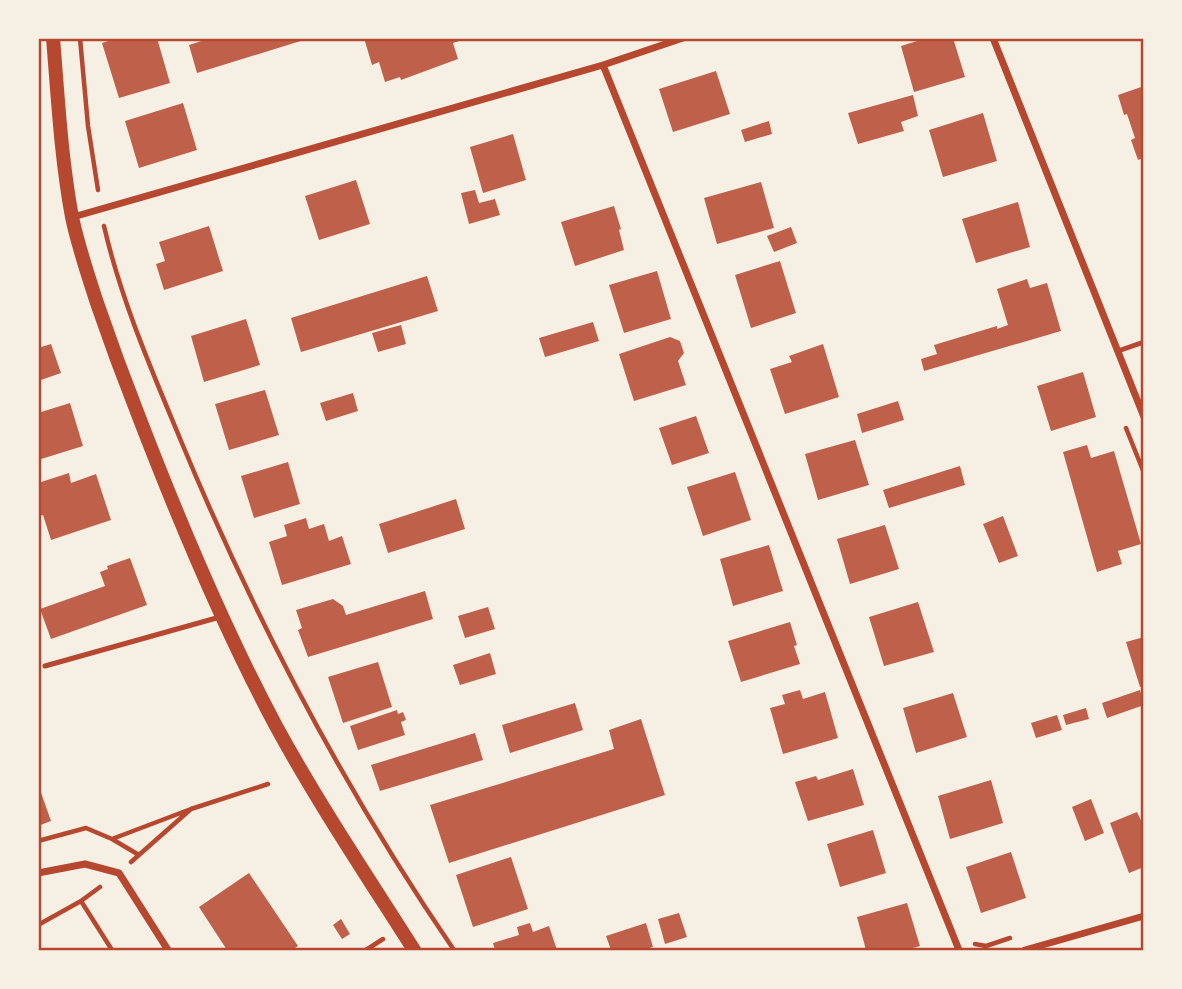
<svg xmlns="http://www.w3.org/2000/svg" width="1182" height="989" font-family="Jost,sans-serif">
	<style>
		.building { fill: #bf614a }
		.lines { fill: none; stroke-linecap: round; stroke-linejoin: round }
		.path { stroke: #b5482f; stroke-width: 4.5 }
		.service { stroke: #b5482f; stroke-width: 5 }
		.minor { stroke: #b5482f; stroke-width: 7 }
		.secondary { stroke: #b5482f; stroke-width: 14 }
		.neatline { fill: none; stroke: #b5482f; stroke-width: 2.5 }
	</style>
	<rect width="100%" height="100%" fill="#f6efe4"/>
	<path class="building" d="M118,38H157L170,83L119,98L102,43Z
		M211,38H307V39L197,73L189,45Z
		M364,38H465V39L453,43L458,59L401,80L400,77L385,82L379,62L372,65Z
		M927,38H953L965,77L914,92L901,46Z
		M716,71L730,114L673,132L659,89Z
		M1144,86V153L1141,154L1143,158L1138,160L1131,140L1135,138L1127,114L1124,115L1118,95Z
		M913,95L918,116L901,122L904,131L858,144L848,113Z
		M183,103L197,150L139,168L125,121Z
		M983,113L997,161L943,177L929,130Z
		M769,121L772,134L745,142L741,130Z
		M513,134L526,180L483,193L470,147Z
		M356,180L370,224L319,240L305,196Z
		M761,182L774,228L717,244L704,198Z
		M475,190L479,203L495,199L500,215L469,224L461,193Z
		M1018,202L1030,247L976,263L962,219Z
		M614,206L621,229L619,230L624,250L575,266L561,222Z
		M209,226L223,271L164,290L156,264L165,261L159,242Z
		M791,227L797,243L774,252L767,236Z
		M780,261L796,313L751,328L735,275Z
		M657,271L671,319L624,333L609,285Z
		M427,276L438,311L301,352L291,318Z
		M1027,279L1030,288L1047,283L1061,331L924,371L921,359L937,354L934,345L997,326V329L1008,325L997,289Z
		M246,319L260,365L204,382L191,336Z
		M593,322L599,341L545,357L539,338Z
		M401,325L406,344L378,352L372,333Z
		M670,337L680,341L684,353L678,361L686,385L634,401L619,354Z
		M51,344L61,373L38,381V348Z
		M823,344L839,397L785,414L770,369L792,362L789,356Z
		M1083,372L1096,417L1051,431L1037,386Z
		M265,390L279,435L229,450L215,404Z
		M353,393L358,411L326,421L320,403Z
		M898,401L904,420L862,433L857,414Z
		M70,403L83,446L38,460V413Z
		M696,416L709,453L672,465L659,428Z
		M855,440L869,485L818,500L805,454Z
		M1087,445L1091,458L1114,451L1141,544L1118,551L1122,564L1097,572L1063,452Z
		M288,462L300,504L254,518L241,476Z
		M960,466L965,485L889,508L883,490Z
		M735,472L751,520L703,536L687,487Z
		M69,473L71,483L96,474L111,520L51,540L43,515L38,516V483Z
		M456,499L465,529L388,553L379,524Z
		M1003,516L1018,556L999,563L983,524Z
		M306,518L309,529L324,524L329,541L342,536L351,564L282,585L269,542L287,536L284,525Z
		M885,525L899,569L850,584L837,539Z
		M769,545L783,591L733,606L720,559Z
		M130,558L147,605L51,639L40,609L105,586L100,572L108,569L107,566Z
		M425,591L433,619L308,657L298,630L302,628L296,610L333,599L343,606L346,615Z
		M918,602L934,652L884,666L869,617Z
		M488,607L495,629L465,638L458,616Z
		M790,622L797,645L794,646L800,664L741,682L728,641Z
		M1144,637V686L1140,687L1126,642Z
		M490,653L496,674L460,685L453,665Z
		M378,662L392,707L343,723L328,677Z
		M800,690L803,699L825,692L838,738L783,754L770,708L785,704L782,695Z
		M1140,690L1144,705L1107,718L1102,703Z
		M953,693L967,737L916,753L903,708Z
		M575,703L583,730L510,753L502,725Z
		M1086,708L1089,719L1066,725L1063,715Z
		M397,710L398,714L403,712L406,720L401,722L405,735L358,750L350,726Z
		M1057,715L1062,730L1036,738L1031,723Z
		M641,719L665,795L449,863L430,805L614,749L609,730Z
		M475,733L483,760L380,791L371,765Z
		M853,769L864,805L808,821L795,782L816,776L818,780Z
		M991,780L1003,823L950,839L938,796Z
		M38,784L51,821L38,826Z
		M1091,799L1104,833L1085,841L1072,807Z
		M1137,812L1144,827V867L1129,873L1110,823Z
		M873,830L886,873L840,887L827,844Z
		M1011,852L1026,898L981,913L966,867Z
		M511,857L528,909L473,927L456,875Z
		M249,873L298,946L292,950H227L199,907Z
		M907,903L920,946L906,950H866L857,917Z
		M679,913L687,937L665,944L658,919Z
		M341,919L350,934L342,939L333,925Z
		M530,923L533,932L549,926L557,950H495L493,943L519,935L517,927Z
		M646,923L653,947L642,950H611L606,936Z"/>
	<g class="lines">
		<path class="path" d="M80,38L88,126L98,190
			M104,226C121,300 152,371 181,441C255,619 345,791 454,950
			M1126,428L1144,473
			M112,839L191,809L268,784
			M38,841L86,828L112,839L139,855
			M131,862L191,809
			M81,901L112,950
			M38,925L81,901L100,887
			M975,944L986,946L1010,938
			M366,950L383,939"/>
		<path class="service" d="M1118,351L1144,342
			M45,666L220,617"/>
		<path class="minor" d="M993,38L1144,417
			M603,65L959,950
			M73,217L603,65L683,38
			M38,873L85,864L119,873L168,950
			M1025,950L1144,916"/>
		<path class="secondary" d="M53,38C58,98 61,158 72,217C78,246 88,275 97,303C110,341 124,379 139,417C179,521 223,627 276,726C318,803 367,876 414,950"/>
	</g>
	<rect width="1182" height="989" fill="none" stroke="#f6efe4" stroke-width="80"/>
	<rect x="40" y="40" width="1102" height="909" class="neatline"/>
</svg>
